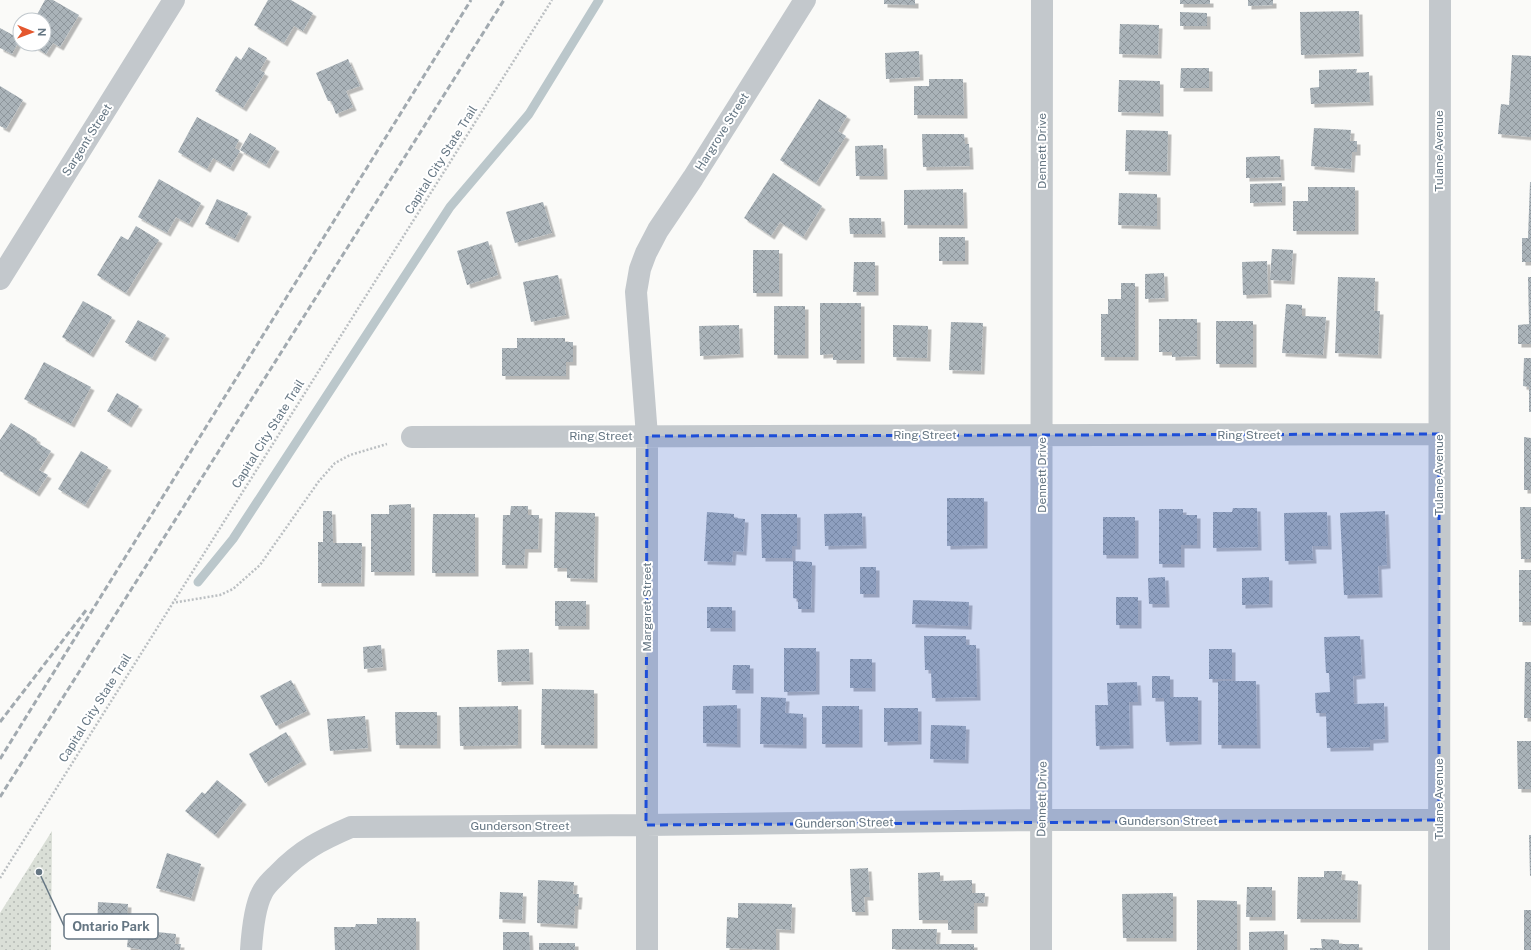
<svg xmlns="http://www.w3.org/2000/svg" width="1531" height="950" font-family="'Public Sans',sans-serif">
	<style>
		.park { fill: url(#park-dots) }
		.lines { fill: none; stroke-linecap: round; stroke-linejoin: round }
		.stream { stroke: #bbc7cb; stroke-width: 9 }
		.building { fill: url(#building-cross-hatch); filter: url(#shadow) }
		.path { stroke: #bbbfc2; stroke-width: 2.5; stroke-dasharray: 2 2; stroke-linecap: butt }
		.street { stroke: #c3c8cc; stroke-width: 22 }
		.rail { stroke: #a2aab0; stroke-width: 3; stroke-dasharray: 6 3; stroke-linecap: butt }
		.marked { fill: #1d4ed8; fill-opacity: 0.2; stroke: #1d4ed8; stroke-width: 3; stroke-dasharray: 8 5; stroke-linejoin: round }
		.labels { text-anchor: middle; stroke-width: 4; stroke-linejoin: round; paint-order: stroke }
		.street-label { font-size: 12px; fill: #657683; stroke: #fff }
		.leader { fill: none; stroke: #657683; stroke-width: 1.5 }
		.callout-dot { fill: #657683; stroke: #fff; stroke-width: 1.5 }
		.callout { fill: #fff; stroke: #657683; stroke-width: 1.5 }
		.callout-label { font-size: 13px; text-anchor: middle; font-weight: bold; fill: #657683 }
	</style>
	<defs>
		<pattern id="park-dots" width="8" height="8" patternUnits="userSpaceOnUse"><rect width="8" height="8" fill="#dadfd7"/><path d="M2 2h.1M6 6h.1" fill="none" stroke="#b4b9b4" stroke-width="1.8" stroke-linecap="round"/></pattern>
		<pattern id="building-cross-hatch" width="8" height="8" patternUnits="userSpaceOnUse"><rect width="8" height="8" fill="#aab3b9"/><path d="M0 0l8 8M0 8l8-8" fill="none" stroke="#8e969c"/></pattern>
		<filter id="shadow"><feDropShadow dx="3.5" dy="3.5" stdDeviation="0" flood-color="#0004"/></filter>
	</defs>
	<rect width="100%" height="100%" fill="#fafaf8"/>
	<path class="park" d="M52,831L51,950H0V913Z"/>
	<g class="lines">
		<path class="stream" d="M198,582L233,539L450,207L529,114L599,0"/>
	</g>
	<path class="building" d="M45,0H53L79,15L60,47L53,43L46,54L30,44H44V20H34Z
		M268,0H291L313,13L303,31L294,26L284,43L254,25Z
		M884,0H915V5L884,4Z
		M1180,0H1210V4H1180Z
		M1248,0H1273V5L1248,6Z
		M1359,11L1360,53L1301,55L1300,12Z
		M1180,12L1207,13V26H1180Z
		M1120,24L1159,25L1158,55L1119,54Z
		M0,28L20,39L12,54L0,48Z
		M249,47L267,58L260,70L265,73L243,108L215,91L236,56L241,60Z
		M919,51L920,77L886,79L885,53Z
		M1512,55L1531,56V137L1498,134L1501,104L1509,105Z
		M348,59L360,86L346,91L353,107L336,114L331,101H328L316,73Z
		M1181,68H1209V88H1180Z
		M1357,69L1356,73L1369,72L1370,102L1311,104L1310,88L1319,87V70Z
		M929,79H963L964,115H914V86H929Z
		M1119,80L1160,81V113L1118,112Z
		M0,86L23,100L6,129L0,126Z
		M819,99L847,116L838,131L846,136L816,183L780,160Z
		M197,117L239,140L235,148L240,151L230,168L213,158L207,169L178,152Z
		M1314,128L1351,130L1350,141H1357V152H1352L1351,169L1311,166Z
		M1126,130L1168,131L1167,172L1125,171Z
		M250,133L276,148L266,165L240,150Z
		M922,134H964L965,144H969L970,166L923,167Z
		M883,145L884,176H856L855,146Z
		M1280,156L1281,177L1246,178V157Z
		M773,173L822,206L803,237L780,222L771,236L744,218Z
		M159,179L201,203L189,224L176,217L167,233L138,217Z
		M1530,182H1531V262H1522V238H1528Z
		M1282,183V202L1250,203V184Z
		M1308,187H1355V231H1293V201H1308Z
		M963,189L964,225H904V190Z
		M1119,193L1157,194V226L1118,225Z
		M217,199L248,213L235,239L205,224Z
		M543,202L552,233L515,243L506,212Z
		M849,218H881L882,234H850Z
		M136,226L159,240L126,293L97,275L121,236L128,240Z
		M939,237H965V261H939Z
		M488,241L498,275L467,285L457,251Z
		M1272,249L1293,250L1291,281L1270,280Z
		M753,250H779V293H753Z
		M1267,261L1268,294L1243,295L1242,262Z
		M854,262H875V292H853Z
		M1164,273L1165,298L1145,299V274Z
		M558,275L566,315L531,322L523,282Z
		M1338,277L1375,278L1374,311H1380L1378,355L1335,353Z
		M1528,277H1531V344H1518V325L1529,324Z
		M1121,283H1135V357H1101V314H1108V299H1121Z
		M83,301L112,317L90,354L62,337Z
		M820,303H861V360H833V354L820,355Z
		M1286,304L1302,305V316L1326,317L1323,355L1282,353Z
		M774,306H805V355H774Z
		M1159,319H1197V356L1172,357V352H1159Z
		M138,320L166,335L152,358L125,342Z
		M1216,321H1253V364H1216Z
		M951,322L983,323L981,371L949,370Z
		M739,325L740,354L700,356L699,326Z
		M893,325L928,326L927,358L893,357Z
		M517,338H565V342H573V362H566V376H502V348H517Z
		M1524,358H1531V412H1529V387L1523,386Z
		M44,362L91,387L71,424L24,399Z
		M117,393L139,406L128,424L107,411Z
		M11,423L37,439L36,442L51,451L39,470L48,475L36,493L0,471V440Z
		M1524,437L1531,438V490H1524Z
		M81,451L108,467L85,505L58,489Z
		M947,498H984V545L947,546Z
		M411,504V572H371V514H389V505Z
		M511,506H528V515H539L538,549H525L524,565H502L503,515H510Z
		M1520,507H1531V559H1521Z
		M1233,508H1257L1258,547L1213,548V512H1232Z
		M1159,509H1183V515H1197V545H1181V564H1159Z
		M323,511H332L333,543H362L361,583H318V542H323Z
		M1385,511L1387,565L1378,566L1379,594L1344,595L1340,513Z
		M555,512L595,513L594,579L567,578V568H554Z
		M707,512L734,514V518L745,519L743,552L733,551L732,562L704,561Z
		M1327,512L1328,546H1312L1313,560L1285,561L1284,513Z
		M862,513L863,545L825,546L824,514Z
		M433,514H475V573H432Z
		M761,514H797V546H792V558H762Z
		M1103,517H1135V555H1103Z
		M793,561L812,562L811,609H798V599L793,598Z
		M860,567H876V594H860Z
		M1519,570H1531V622H1519Z
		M1165,577L1166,604H1149L1148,578Z
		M1269,577V604L1242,605V578Z
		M1116,597H1138V625H1116Z
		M913,600L969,602L968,626L912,624Z
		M555,601H586V626H555Z
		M707,607H732V628H707Z
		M924,636H966V645H976L977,697L932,698L931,670H925Z
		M1360,636L1362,675L1353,676L1354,704L1384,703L1385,739L1370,740V747L1327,748L1326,713H1316L1315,693L1330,692L1329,673H1326L1324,637Z
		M381,645L383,667L364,669L363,647Z
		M784,648H816V691L784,692Z
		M529,649L530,681L498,682L497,650Z
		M1209,649H1232V679H1209Z
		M850,659H872V688H850Z
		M1525,662H1531V718H1524Z
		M733,665H750V690H732Z
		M1152,676H1170V697H1198V741L1166,742L1164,698H1152Z
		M291,680L307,711L276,726L260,696Z
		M1218,681H1256L1257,745H1218Z
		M1137,682L1138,702H1129L1130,745L1096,746L1095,705H1108L1107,683Z
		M542,689L594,690V745H541Z
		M761,697L786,698L785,713L803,714V745L760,744Z
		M737,705V744L703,743V706Z
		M518,706V745L460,746L459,707Z
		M822,706H859V744H822Z
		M884,708H918V741L884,742Z
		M395,712H437V745H396Z
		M365,716L368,748L330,751L327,719Z
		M931,725L966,726L965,760L930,759Z
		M286,732L303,761L265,783L249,754Z
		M1517,741H1531V789H1518Z
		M217,780L243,801L215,835L185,811L202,792L205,794Z
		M1529,835H1531V876H1530Z
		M167,853L201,864L191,898L156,888Z
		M868,868L870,897H864L865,912H852L850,869Z
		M1324,871H1342L1341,880L1358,881L1357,919H1297L1298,877H1324Z
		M940,872V881L972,880V893H985L984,903H974V930H948V920H919L918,873Z
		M538,880L574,882L573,894H579L578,906H575L574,925L537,923Z
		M1247,887H1272V917H1246Z
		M500,892L523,893L522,920L499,919Z
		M1173,893V938H1123L1122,894Z
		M1197,900L1237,901V950H1197Z
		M98,902L128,904L126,935L97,933Z
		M738,903L792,904L791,930L776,929V950L726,948L727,917L738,918Z
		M1524,910H1531V950H1524Z
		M377,918H416V950H335L334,927H355L356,924H377Z
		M129,929L176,934L175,944H181L180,950H143L127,947Z
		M892,929H937L936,944H974V950L892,949Z
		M1284,931V950H1249V932Z
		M503,932H529L530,950H503Z
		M1321,939L1339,940V944H1359V950H1310V948H1322Z
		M539,943H575V950H539Z"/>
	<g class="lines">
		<path class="path" d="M172,603L220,595L233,589L260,565L319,481L335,463L350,455L387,444
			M0,878L552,0"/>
		<path class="street" d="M0,279L174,0
			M412,437L1439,434
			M251,950C252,935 255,906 262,893C265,886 272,880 278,874C301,850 321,840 351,827L646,825L1041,820H1439
			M647,950V436L636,292L640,269L646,253L658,230L693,178L805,0
			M1041,950L1042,0
			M1439,950L1440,0"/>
		<path class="rail" d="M0,722L87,609
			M0,759L471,0
			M0,797L504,0"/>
	</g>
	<path class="marked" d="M1439,434V820L646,825L647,436Z"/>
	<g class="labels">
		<g class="street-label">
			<text transform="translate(722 132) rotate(-58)" y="4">Hargrove Street</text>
			<text transform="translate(87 140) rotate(-58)" y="4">Sargent Street</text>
			<text transform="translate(1042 151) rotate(-90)" y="4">Dennett Drive</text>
			<text transform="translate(1439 151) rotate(-90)" y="4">Tulane Avenue</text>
			<text transform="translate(441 160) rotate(-58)" y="4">Capital City State Trail</text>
			<text transform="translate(268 434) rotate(-58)" y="4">Capital City State Trail</text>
			<text x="925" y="439">Ring Street</text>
			<text x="1249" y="439">Ring Street</text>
			<text x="601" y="440">Ring Street</text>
			<text transform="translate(1042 475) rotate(-90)" y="4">Dennett Drive</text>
			<text transform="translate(1439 475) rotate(-90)" y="4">Tulane Avenue</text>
			<text transform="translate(647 607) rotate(-90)" y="4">Margaret Street</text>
			<text transform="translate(95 708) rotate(-58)" y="4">Capital City State Trail</text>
			<text transform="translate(1042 799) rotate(-89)" y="4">Dennett Drive</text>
			<text transform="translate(1439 799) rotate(-90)" y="4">Tulane Avenue</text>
			<text x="1168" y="825">Gunderson Street</text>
			<text transform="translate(844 823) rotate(-1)" y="4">Gunderson Street</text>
			<text x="520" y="830">Gunderson Street</text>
		</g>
	</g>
	<path class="leader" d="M39 872L64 926"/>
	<circle class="callout-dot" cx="39" cy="872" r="4"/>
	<rect class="callout" x="64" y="914" width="94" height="25" rx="4"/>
	<g class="callout-label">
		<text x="111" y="931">Ontario Park</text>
	</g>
	<g transform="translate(32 32) rotate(91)"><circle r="19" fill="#ffffff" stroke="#c1c8cd"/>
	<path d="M0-3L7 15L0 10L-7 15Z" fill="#e4572e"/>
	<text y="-6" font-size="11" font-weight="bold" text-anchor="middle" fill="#657683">N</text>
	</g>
</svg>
